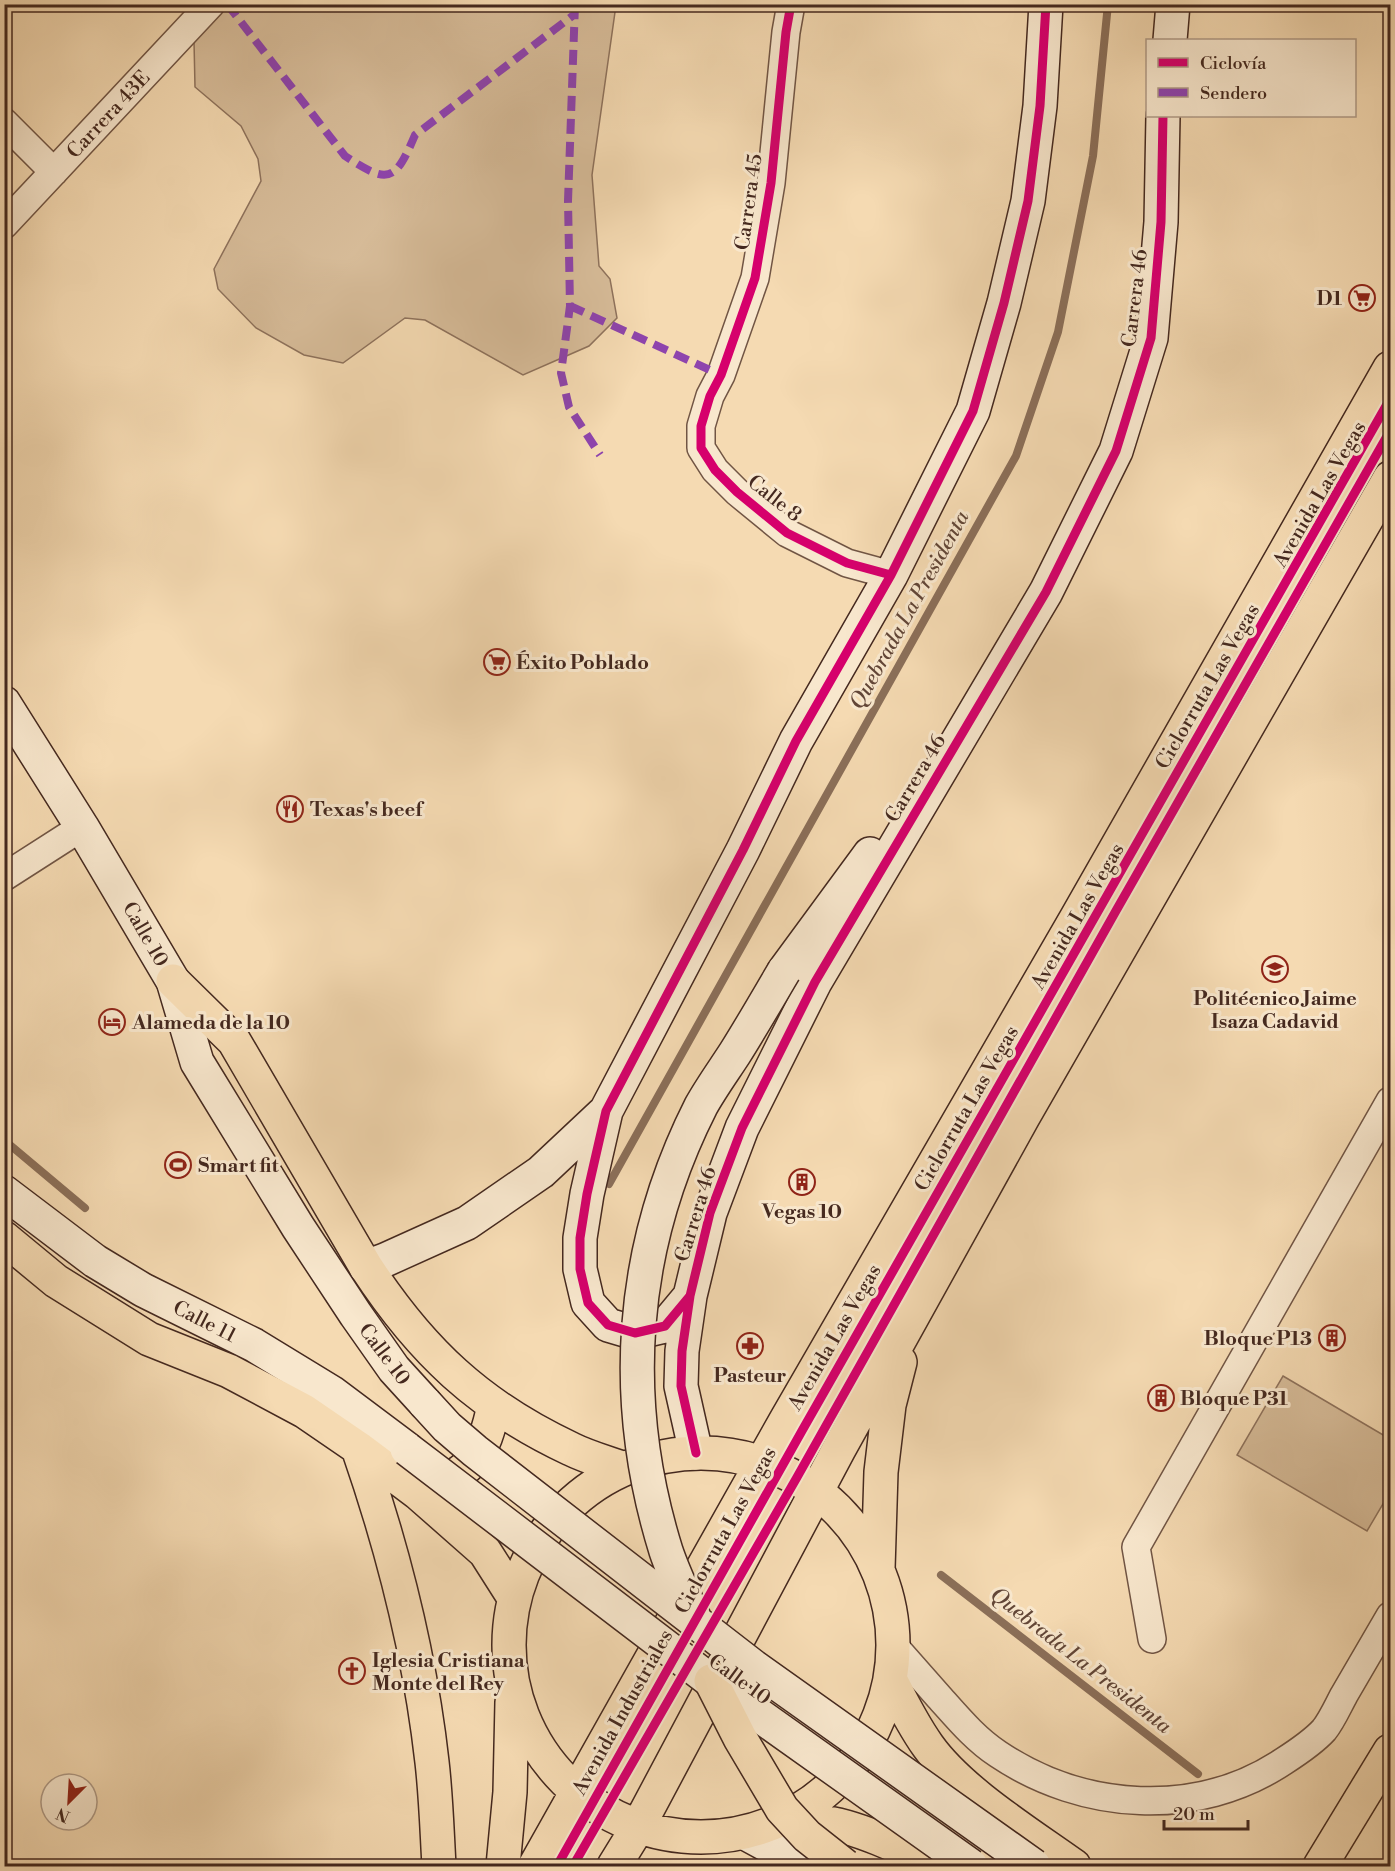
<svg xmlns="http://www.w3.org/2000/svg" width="1395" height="1871" font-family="'Libre Bodoni',serif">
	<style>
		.green { fill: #d7bc99; stroke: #8e725c; stroke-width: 1.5 }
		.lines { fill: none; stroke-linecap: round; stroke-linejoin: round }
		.stream { stroke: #8b6f59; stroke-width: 8 }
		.street-casing { stroke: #715544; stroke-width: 30 }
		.secondary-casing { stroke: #45291f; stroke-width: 36 }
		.primary-casing { stroke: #45291f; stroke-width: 36 }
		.highway-casing { stroke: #45291f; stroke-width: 36 }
		.street { stroke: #f8e7cd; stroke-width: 27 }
		.secondary { stroke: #f8e7cd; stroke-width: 33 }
		.primary { stroke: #f5dab2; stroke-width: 33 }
		.highway { stroke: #f5dab2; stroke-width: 33 }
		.secondary-bridge-casing { stroke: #45291f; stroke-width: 36; stroke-linecap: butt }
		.highway-bridge-casing { stroke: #45291f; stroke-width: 36; stroke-linecap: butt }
		.secondary-bridge { stroke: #f8e7cd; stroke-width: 33 }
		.highway-bridge { stroke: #f5dab2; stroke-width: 33 }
		.quiet { stroke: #8e44ad; stroke-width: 8; stroke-dasharray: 15 8; stroke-linecap: butt }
		.cycleway-casing { stroke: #f8e7cd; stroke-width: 13 }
		.cycleway { stroke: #d6006c; stroke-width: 9 }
		.labels { text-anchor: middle; stroke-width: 6; stroke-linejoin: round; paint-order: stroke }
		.street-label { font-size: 20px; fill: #45291f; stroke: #f8e7cd }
		.poi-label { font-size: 20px; font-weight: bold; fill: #45291f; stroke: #f8e7cd; text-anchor: start }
		.water-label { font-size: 21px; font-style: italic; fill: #624637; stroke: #f8e7cd }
	</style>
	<rect width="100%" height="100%" fill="#f5dab2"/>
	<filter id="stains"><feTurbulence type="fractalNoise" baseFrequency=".00333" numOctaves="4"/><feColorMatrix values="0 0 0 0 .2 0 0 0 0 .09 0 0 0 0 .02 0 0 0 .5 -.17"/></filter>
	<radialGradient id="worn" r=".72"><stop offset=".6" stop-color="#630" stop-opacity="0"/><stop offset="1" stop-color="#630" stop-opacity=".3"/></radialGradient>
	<path class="green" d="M229,5H616L592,175L599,266L610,279L617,318L589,346L523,375L425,320L405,318L343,363L304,355L256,328L218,289L214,269L261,181L258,159L241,126L195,87L194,41Z
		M1283,1376L1390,1439V1492L1367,1531L1237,1455Z"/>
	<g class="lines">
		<path class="stream" d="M4,1140L85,1208
			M609,1184L1016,456L1058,332L1093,156L1108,4
			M941,1575L1198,1774"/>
		<defs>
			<path id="street" d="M791,4L786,32L771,183L755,278L721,375L710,396L701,426V448L715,470L737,492L787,533L847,563L891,575
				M4,122L54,172
				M4,225L211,4
				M4,877L82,827
				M1152,1639L1136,1547L1390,1101
				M894,1646C909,1663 924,1680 939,1697C957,1717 975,1739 998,1754C1083,1811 1197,1819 1284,1761C1298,1752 1313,1742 1324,1730C1332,1720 1338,1706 1344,1695C1360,1668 1375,1642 1390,1616"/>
			<path id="secondary" d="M1170,40L1173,4
				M4,703L82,827L173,981L197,1062L298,1227L356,1315L394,1369L425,1403
				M784,971L870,854
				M606,1111L587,1194L580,1238V1269L588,1303L608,1325L635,1333L665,1326L690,1296
				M4,1192L95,1261L143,1290L254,1345L331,1392L407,1449
				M366,1267L385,1260L467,1223L541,1172L606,1111L743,850L796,741L891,575L973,411L1004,303L1028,201L1040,106L1046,4
				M696,1453L681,1386L682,1351L690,1296L710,1213L742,1128L815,982L1046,592L1116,451L1151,338L1161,222L1163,116
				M745,1833L806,1866"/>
			<path id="primary" d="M173,981L234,1041L366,1267C421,1351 479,1406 571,1449C587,1457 605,1462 622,1468
				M4,1238L56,1281L149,1339L229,1371L304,1411L358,1448L418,1493L485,1552L513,1596
				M358,1448C393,1549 420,1655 432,1762C436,1796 437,1832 439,1866
				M509 1645a192 192 0 1 1 384 0a192 192 0 1 1-384 0Z
				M422,1491C471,1474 484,1455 494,1405
				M878,1569L881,1472L889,1405L900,1362
				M891,1681C902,1703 913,1725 928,1746C960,1791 1028,1833 1074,1866
				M783,1820C795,1821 808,1820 820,1822C852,1825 906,1848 932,1866
				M503,1866L510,1792L512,1702
				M535,1866L786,1420L1077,917L1390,368
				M614,1866L638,1827L839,1449L1023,1117L1390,478"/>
			<path id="highway" d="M1320,1866L1390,1751"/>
		</defs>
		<use href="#street" class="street-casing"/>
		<use href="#secondary" class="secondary-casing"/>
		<use href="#primary" class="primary-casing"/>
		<use href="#highway" class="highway-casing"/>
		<use href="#street" class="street"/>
		<use href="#secondary" class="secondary"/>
		<use href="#primary" class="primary"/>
		<use href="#highway" class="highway"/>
		<defs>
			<path id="secondary-bridge" d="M425,1403L447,1427L475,1451L754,1667L1034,1866
				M407,1449L711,1681L971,1866
				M696,1622C686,1599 674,1575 666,1551C619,1400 629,1248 701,1106C711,1088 724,1070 735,1053C752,1026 768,998 784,971"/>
			<path id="highway-bridge" d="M711,1681L740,1738L782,1809L807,1836L845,1866"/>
		</defs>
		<use href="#secondary-bridge" class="secondary-bridge-casing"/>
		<use href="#highway-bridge" class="highway-bridge-casing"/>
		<use href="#secondary-bridge" class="secondary-bridge"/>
		<use href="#highway-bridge" class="highway-bridge"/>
		<path class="quiet" d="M227,4L345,156C389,185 395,182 415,135L575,14
			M575,4L568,201L570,306L561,373L569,407L600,455
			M570,306L721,375"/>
		<defs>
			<path id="cycleway" d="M791,4L786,32L771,183L755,278L721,375L710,396L701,426V448L715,470L737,492L787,533L847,563L891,575
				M690,1296L665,1326L635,1333L608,1325L588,1303L580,1269V1238L587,1194L606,1111L743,850L796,741L891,575L973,411L1004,303L1028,201L1040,106L1046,4
				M696,1453L681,1386L682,1351L690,1296L710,1213L742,1128L815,982L1046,592L1116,451L1151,338L1161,222L1163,116
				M557,1866L803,1429L1390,399
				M573,1866L796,1479L1117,909L1390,431"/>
		</defs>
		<use href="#cycleway" class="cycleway-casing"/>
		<use href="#cycleway" class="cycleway"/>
	</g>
	<defs>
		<symbol id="supermarket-ring" viewBox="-11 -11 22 22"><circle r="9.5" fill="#f8e7cd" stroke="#8f2418" stroke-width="1.5"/><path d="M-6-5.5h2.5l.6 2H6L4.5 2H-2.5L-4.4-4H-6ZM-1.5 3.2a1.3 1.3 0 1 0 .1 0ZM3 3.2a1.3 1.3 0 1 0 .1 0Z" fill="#8f2418"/></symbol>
		<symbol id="restaurant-ring" viewBox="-11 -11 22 22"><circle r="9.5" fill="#f8e7cd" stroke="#8f2418" stroke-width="1.5"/><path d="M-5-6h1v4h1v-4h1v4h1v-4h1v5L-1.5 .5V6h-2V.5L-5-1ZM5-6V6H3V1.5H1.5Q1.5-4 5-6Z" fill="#8f2418"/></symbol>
		<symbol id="university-ring" viewBox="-11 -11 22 22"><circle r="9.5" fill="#f8e7cd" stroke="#8f2418" stroke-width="1.5"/><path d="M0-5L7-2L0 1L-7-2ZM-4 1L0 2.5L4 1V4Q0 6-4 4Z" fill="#8f2418"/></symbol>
		<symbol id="hotel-ring" viewBox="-11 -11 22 22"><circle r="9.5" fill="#f8e7cd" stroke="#8f2418" stroke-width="1.5"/><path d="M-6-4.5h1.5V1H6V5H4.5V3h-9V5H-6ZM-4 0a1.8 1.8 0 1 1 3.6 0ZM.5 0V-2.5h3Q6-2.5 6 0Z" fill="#8f2418"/></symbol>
		<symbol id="stadium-ring" viewBox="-11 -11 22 22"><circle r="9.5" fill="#f8e7cd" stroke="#8f2418" stroke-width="1.5"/><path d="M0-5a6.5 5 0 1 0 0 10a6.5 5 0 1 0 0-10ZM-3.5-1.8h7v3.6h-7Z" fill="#8f2418"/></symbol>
		<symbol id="building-ring" viewBox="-11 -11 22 22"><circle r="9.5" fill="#f8e7cd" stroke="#8f2418" stroke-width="1.5"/><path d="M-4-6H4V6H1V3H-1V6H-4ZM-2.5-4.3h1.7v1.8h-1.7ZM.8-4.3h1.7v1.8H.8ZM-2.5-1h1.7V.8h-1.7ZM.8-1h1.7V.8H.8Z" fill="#8f2418"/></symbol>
		<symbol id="pharmacy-ring" viewBox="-11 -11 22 22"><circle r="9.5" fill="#f8e7cd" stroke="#8f2418" stroke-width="1.5"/><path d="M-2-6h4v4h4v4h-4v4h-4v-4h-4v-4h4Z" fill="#8f2418"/></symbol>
		<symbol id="church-ring" viewBox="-11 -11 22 22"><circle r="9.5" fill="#f8e7cd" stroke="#8f2418" stroke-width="1.5"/><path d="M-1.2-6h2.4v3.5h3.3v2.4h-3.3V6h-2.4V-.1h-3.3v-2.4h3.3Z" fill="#8f2418"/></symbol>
	</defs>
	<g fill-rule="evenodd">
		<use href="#supermarket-ring" x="1347" y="283" width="30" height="30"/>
		<use href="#supermarket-ring" x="482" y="647" width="30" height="30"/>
		<use href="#restaurant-ring" x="275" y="794" width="30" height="30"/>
		<use href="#university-ring" x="1260" y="954" width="30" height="30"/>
		<use href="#hotel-ring" x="97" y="1007" width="30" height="30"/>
		<use href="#stadium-ring" x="163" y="1150" width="30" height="30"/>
		<use href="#building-ring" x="787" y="1167" width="30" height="30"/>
		<use href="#building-ring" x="1317" y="1323" width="30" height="30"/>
		<use href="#pharmacy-ring" x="735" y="1331" width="30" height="30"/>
		<use href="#building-ring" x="1146" y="1383" width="30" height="30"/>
		<use href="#church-ring" x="337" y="1656" width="30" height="30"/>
	</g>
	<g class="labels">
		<g class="street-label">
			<text transform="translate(108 114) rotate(-47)" y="7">Carrera 43E</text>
			<text transform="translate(748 202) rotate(-82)" y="7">Carrera 45</text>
			<text transform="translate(1134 298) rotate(-83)" y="7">Carrera 46</text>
			<text transform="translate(1319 494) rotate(-60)" y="7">Avenida Las Vegas</text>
			<text transform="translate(775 498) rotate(38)" y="7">Calle 8</text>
			<text transform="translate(1207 686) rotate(-60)" y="7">Ciclorruta Las Vegas</text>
			<text transform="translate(915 778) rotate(-59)" y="7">Carrera 46</text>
			<text transform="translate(1077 916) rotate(-60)" y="7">Avenida Las Vegas</text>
			<text transform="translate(146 934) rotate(60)" y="7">Calle 10</text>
			<text transform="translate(966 1108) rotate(-60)" y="7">Ciclorruta Las Vegas</text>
			<text transform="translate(695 1214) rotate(-73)" y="7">Carrera 46</text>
			<text transform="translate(205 1321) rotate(27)" y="7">Calle 11</text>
			<text transform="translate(834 1337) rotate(-60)" y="7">Avenida Las Vegas</text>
			<text transform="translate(385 1354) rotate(53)" y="7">Calle 10</text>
			<text transform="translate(725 1530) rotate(-61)" y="7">Ciclorruta Las Vegas</text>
			<text transform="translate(740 1679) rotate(36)" y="7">Calle 10</text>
			<text transform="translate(622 1712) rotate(-61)" y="7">Avenida Industriales</text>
		</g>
		<g class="poi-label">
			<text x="1342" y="305" text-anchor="end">D1</text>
			<text x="516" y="669">Éxito Poblado</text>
			<text x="310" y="816">Texas's beef</text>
			<text x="1275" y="1005" text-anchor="middle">Politécnico Jaime<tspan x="1275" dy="23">Isaza Cadavid</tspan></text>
			<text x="132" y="1029">Alameda de la 10</text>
			<text x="198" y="1172">Smart fit</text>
			<text x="802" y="1218" text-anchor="middle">Vegas 10</text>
			<text x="1312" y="1345" text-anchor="end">Bloque P13</text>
			<text x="750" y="1382" text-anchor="middle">Pasteur</text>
			<text x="1180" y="1405">Bloque P31</text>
			<text x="372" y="1667">Iglesia Cristiana<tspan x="372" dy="23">Monte del Rey</tspan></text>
		</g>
		<g class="water-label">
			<text transform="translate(909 610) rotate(-61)" y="7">Quebrada La Presidenta</text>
			<text transform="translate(1081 1660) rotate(38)" y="7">Quebrada La Presidenta</text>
		</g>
	</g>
	<rect width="1395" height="1871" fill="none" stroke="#f5dab2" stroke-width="24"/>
	<rect x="6" y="6" width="1383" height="1859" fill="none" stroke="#45291f" stroke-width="3"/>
	<rect x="12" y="12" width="1371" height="1847" fill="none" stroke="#45291f" stroke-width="1.5"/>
	<rect x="1146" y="39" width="210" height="78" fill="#f8e7cd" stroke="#b09b87" stroke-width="1.5"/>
	<rect x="1158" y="58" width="30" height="9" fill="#d6006c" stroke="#b09b87" stroke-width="1.5"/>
	<text x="1200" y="69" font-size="18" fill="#45291f">Ciclovía</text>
	<rect x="1158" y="88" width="30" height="9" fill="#8e44ad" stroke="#b09b87" stroke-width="1.5"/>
	<text x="1200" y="99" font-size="18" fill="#45291f">Sendero</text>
	<g transform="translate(69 1802) rotate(204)"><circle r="28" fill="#f8e7cd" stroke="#b09b87" stroke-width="1.5"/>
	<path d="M0-4.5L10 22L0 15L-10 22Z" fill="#8f2418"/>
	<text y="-9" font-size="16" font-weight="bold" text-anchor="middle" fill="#45291f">N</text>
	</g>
	<path d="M1164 1820v9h84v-9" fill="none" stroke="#45291f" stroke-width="3"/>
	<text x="1173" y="1820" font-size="18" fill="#45291f" stroke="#f8e7cd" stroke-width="4.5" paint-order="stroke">20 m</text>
	<rect width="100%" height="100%" filter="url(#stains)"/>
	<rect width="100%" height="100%" fill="url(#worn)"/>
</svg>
